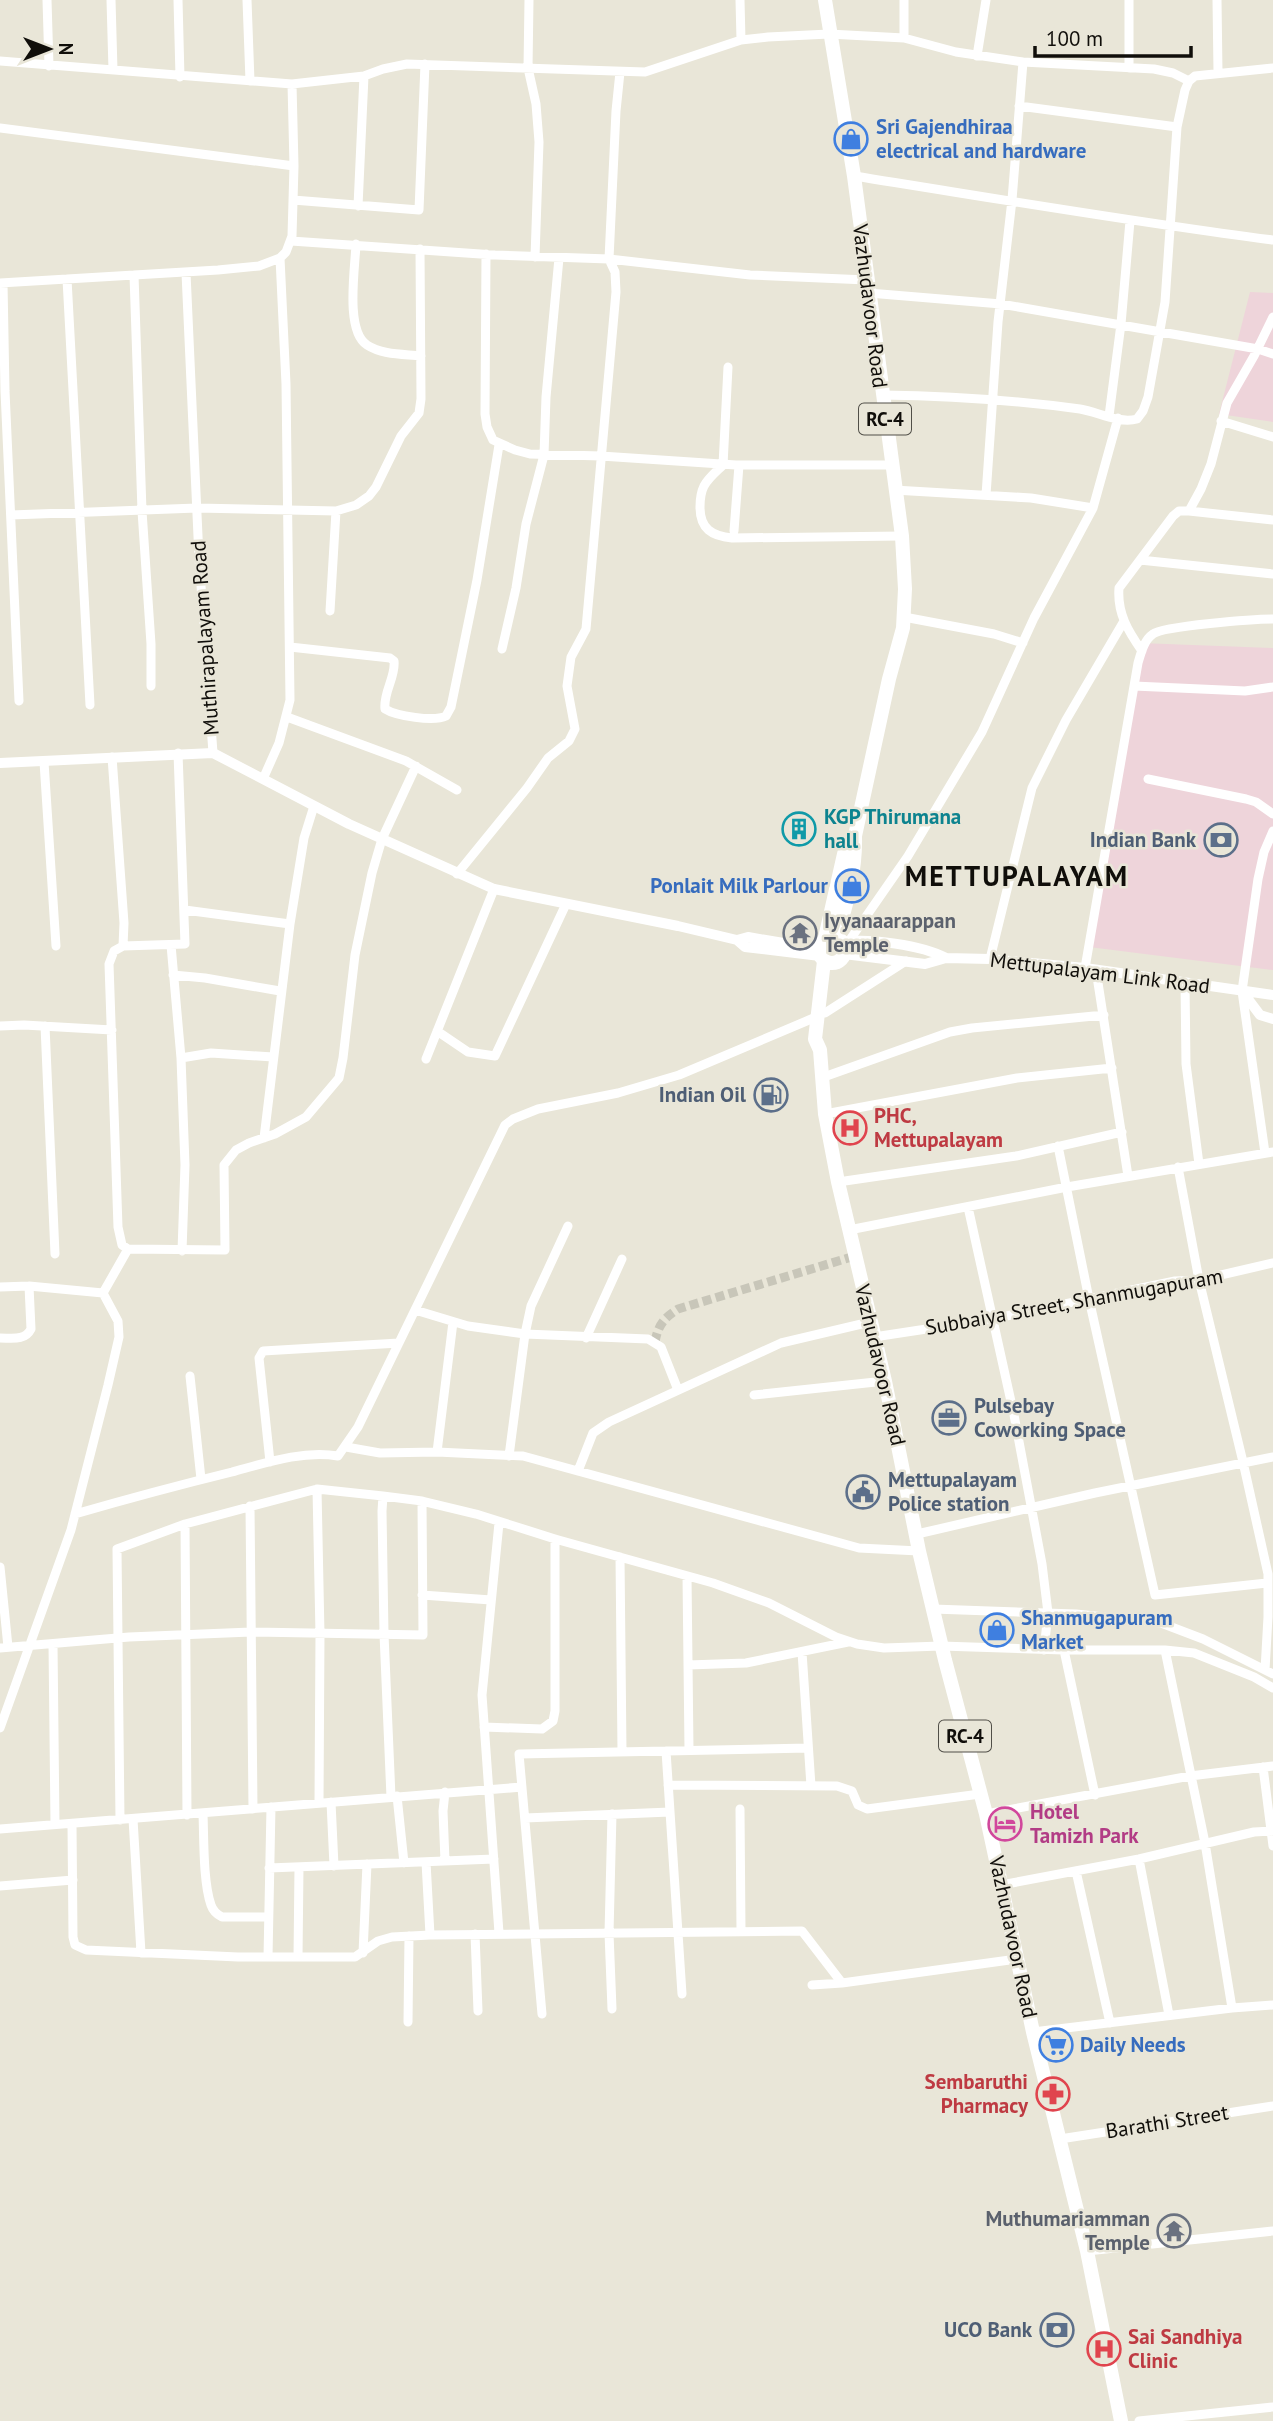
<svg xmlns="http://www.w3.org/2000/svg" width="1273" height="2421" font-family="'PT Sans',sans-serif">
	<style>
		.industrial { fill: #eed4da }
		.lines { fill: none; stroke-linecap: round; stroke-linejoin: round }
		.minor-tunnel { stroke: #c8c6b9; stroke-width: 9; stroke-dasharray: 9 4.5; stroke-linecap: butt }
		.minor { stroke: #fff; stroke-width: 9 }
		.tertiary { stroke: #fff; stroke-width: 10 }
		.primary { stroke: #fff; stroke-width: 14 }
		.labels { text-anchor: middle; stroke-width: 5; stroke-linejoin: round; paint-order: stroke }
		.shield { fill: #e9e6d8; stroke: #514f48; stroke-width: 2 }
		.shield-label { font-size: 19px; font-weight: bold; fill: #100e0a }
		.shop-label { font-size: 21px; font-weight: bold; fill: #366cbe; stroke: #e9e6d8; text-anchor: start }
		.street-label { font-size: 21px; fill: #100e0a; stroke: #e9e6d8 }
		.culture-label { font-size: 21px; font-weight: bold; fill: #0d838f; stroke: #e9e6d8; text-anchor: start }
		.service-label { font-size: 21px; font-weight: bold; fill: #4e5e75; stroke: #e9e6d8; text-anchor: end }
		.worship-label { font-size: 21px; font-weight: bold; fill: #5b616d; stroke: #e9e6d8; text-anchor: start }
		.health-label { font-size: 21px; font-weight: bold; fill: #be3a42; stroke: #e9e6d8; text-anchor: start }
		.hotel-label { font-size: 21px; font-weight: bold; fill: #b23c85; stroke: #e9e6d8; text-anchor: start }
		.district-label { font-size: 28px; font-weight: bold; letter-spacing: 2px; fill: #100e0a; stroke: #e9e6d8 }
	</style>
	<rect width="100%" height="100%" fill="#e9e6d8"/>
	<path class="industrial" d="M1250,292L1273,293V422L1219,414Z
		M1140,643L1273,648V970L1089,947Z"/>
	<g class="lines">
		<path class="minor-tunnel" d="M655,1342C658,1325 664,1318 678,1309L855,1256"/>
		<path class="minor" d="M47,0L49,66
			M111,0L113,70
			M178,0L180,77
			M247,0L250,81
			M529,0L528,68L536,104L539,142L535,257
			M740,0L741,40
			M904,0V38
			M1129,0V68
			M1217,0L1218,72
			M977,56L986,0
			M0,61L292,84L364,76L383,69L407,64L645,72L741,40L768,37L829,34L904,38L956,52L1023,62L1154,69L1173,73L1189,81
			M1019,106L1177,127
			M0,128L294,166
			M854,176C993,198 1133,222 1273,240
			M293,200L419,210L425,64
			M358,206L364,76
			M291,241L495,255L609,259L750,275L867,280
			M356,244C355,269 345,331 367,345C382,355 404,354 421,356
			M486,254L485,414L487,427L493,440L515,450L530,454L601,456L736,465H891
			M186,273L199,558L213,753
			M134,275L142,511L151,644V686
			M67,279L90,705
			M0,283L218,270L259,266L280,258L286,252L292,236L294,166L292,84
			M3,283L5,391L19,701
			M869,293L1001,304L1258,349L1273,354
			M728,367L723,465C717,471 709,477 704,486C701,492 700,500 700,507C700,529 712,536 732,538L902,536
			M882,395C948,396 1014,400 1080,409C1098,412 1119,424 1137,419L1143,411L1148,397L1165,302L1177,127L1185,90L1189,81L1195,76L1273,68
			M1109,416L1121,324L1130,221
			M1221,421L1273,437
			M894,490L1031,498L1093,508
			M986,495L998,322L1012,200L1023,62
			M1189,511L1201,489L1211,464L1227,403L1254,356L1273,317
			M11,515L197,508L336,511L356,505L369,496L376,487L401,436L419,413L421,399L420,249
			M734,531L739,465
			M1140,560L1273,574
			M330,611L336,511
			M904,617L994,634L1023,643
			M290,647L390,658L394,661C396,677 383,692 385,709C396,716 434,722 446,716L451,707L477,580L499,445
			M502,649L516,588L526,524L544,455L546,397L559,258
			M1142,651C1128,631 1117,613 1119,588L1173,516L1179,511H1189L1273,520
			M1134,686L1245,691L1273,687
			M287,717L406,761L457,790
			M178,753L185,944L123,946L114,951L109,964L118,1227L122,1245L128,1249L225,1250L224,1165L236,1150L249,1143L275,1134L306,1117L339,1078L343,1058L355,955L372,873L382,839L416,766
			M112,757L124,923L123,946
			M44,762L56,946
			M263,779L279,743L290,700L286,384L280,258
			M1148,779L1246,799L1256,802L1273,814
			M457,874L527,788L548,758L569,741L575,729L567,686L571,657L586,629L616,292L615,272L609,259L616,111L620,72
			M185,910L290,924
			M849,941L908,856L982,732L1034,618L1093,508L1118,418
			M171,945L181,1058L185,1165L182,1251
			M990,959L1032,788L1066,720L1124,621
			M1085,968L1138,663C1141,653 1144,640 1153,634C1163,626 1255,619 1273,619
			M1096,970L1128,1176
			M173,975L205,978L280,991
			M1185,983L1186,1064L1199,1164
			M825,1013L906,961
			M0,1026L24,1025L112,1030
			M45,1026L55,1254
			M437,1031L468,1052L495,1056L566,904
			M181,1058L211,1053L273,1057
			M426,1059L494,889
			M821,1078L950,1032L972,1028L1104,1015
			M825,1114L1017,1078L1112,1068
			M264,1138L290,924L304,838L314,806
			M1058,1146L1089,1299L1155,1595L1267,1583
			M1265,1153L1242,991L1258,879L1264,852L1273,831
			M1178,1167L1199,1280L1243,1462L1268,1574V1617L1265,1670
			M838,1182L1016,1156L1122,1132
			M968,1207L1014,1415L1042,1564L1048,1613L1044,1650
			M849,1230L1067,1187L1273,1152
			M0,1287L29,1286L103,1293
			M103,1293L128,1249
			M415,1310L468,1326L525,1334L648,1339L661,1347L678,1390
			M874,1337L992,1319L1175,1281L1199,1280L1273,1263
			M0,1338C12,1338 25,1341 31,1329L29,1286
			M586,1338L622,1259
			M190,1376L201,1479
			M754,1395L885,1381
			M346,1447L380,1453L437,1452L523,1456L859,1548L919,1551
			M437,1452L453,1322
			M509,1456L525,1334L531,1306L568,1226
			M270,1462L259,1358L263,1351L399,1343
			M578,1471L593,1433L609,1422L781,1343L870,1322
			M317,1489L320,1634L319,1803
			M383,1496L382,1511L384,1634L391,1797
			M250,1506L253,1809
			M75,1514C127,1499 179,1485 232,1472C265,1463 303,1450 338,1456L358,1427L505,1125L513,1119L538,1109L618,1093L679,1075L816,1017
			M185,1524L187,1815
			M917,1534L1095,1493L1273,1457
			M620,1557L622,1752
			M0,1567L8,1647
			M687,1576L689,1750
			M422,1595L491,1600
			M933,1609L1076,1614L1161,1623L1203,1639L1273,1674
			M53,1644L55,1824
			M0,1648L129,1637L251,1632L423,1635L422,1501
			M1064,1650L1095,1795
			M1165,1650L1205,1843L1232,2008
			M802,1652L811,1786
			M688,1665L746,1663L848,1642
			M484,1727L542,1729L553,1721L555,1711V1539
			M0,1728L71,1530L108,1385L119,1337L118,1321L103,1293
			M666,1751L682,1994
			M1263,1767L1273,1846
			M668,1785L837,1786L852,1791L858,1805L867,1809L980,1794
			M445,1792L443,1811L445,1861
			M397,1796L404,1863
			M331,1802L334,1866
			M740,1809L741,1931
			M203,1814C204,1839 203,1882 211,1905C213,1911 216,1914 222,1917H268
			M612,1814L609,1933L612,2009
			M986,1814L1190,1776L1273,1766
			M525,1818L670,1812
			M133,1819L141,1953
			M120,1820L117,1549L185,1524L317,1489L383,1496L422,1501L476,1514L555,1539L713,1583L769,1603L836,1637L857,1644L884,1648L941,1646L1064,1650H1165L1194,1653L1254,1677L1273,1688
			M72,1824L73,1937L75,1945L86,1950L238,1957H355L378,1941L392,1937L430,1935L802,1931L842,1983L1017,1959
			M0,1829L522,1787
			M1139,1859L1169,2015
			M426,1862L430,1935
			M269,1868L494,1859
			M1076,1871L1110,2023
			M1001,1885L1139,1859L1254,1832L1273,1831
			M0,1886L73,1880
			M499,1933L482,1695L499,1523
			M475,1934L478,2011
			M363,1953L367,1864
			M268,1957L271,1807
			M298,1957L299,1867
			M812,1985L842,1983
			M542,2014L519,1754L808,1748
			M408,2022L409,1936
			M1033,2032L1232,2008L1273,2005
			M1060,2139L1273,2106
			M1087,2251L1273,2231
			M1139,2421L1273,2407"/>
		<path class="tertiary" d="M0,763L213,753L349,824L494,889L678,926L737,940L745,947L820,956
			M737,940L748,937L813,948
			M842,942C869,938 922,945 946,958
			M844,954L925,964L946,958L990,959L1085,968L1273,995
			M1242,991L1260,1015L1273,1019"/>
		<path class="primary" d="M825,0L854,176L902,536L905,589L903,628L889,679L855,836L844,854L825,938
			M819 950a13 13 0 1 1 26 0a13 13 0 1 1-26 0Z
			M836,937C847,905 856,871 855,837
			M824,961L815,1039L820,1050L825,1114L838,1182L885,1381L919,1551L945,1660L986,1814L1033,2032L1087,2251L1121,2421"/>
	</g>
	<defs>
		<symbol id="shop-ring" viewBox="-11 -11 22 22"><circle r="9.5" fill="#e9e6d8" stroke="#3f7fe0" stroke-width="1.5"/><path d="M-5-2.5h2.3a2.7 3.5 0 0 1 5.4 0H5L5.5 6h-11ZM-1.5-2.5h3a1.5 2.3 0 0 0-3 0Z" fill="#3f7fe0"/></symbol>
		<symbol id="building-ring" viewBox="-11 -11 22 22"><circle r="9.5" fill="#e9e6d8" stroke="#0f9aa8" stroke-width="1.5"/><path d="M-4-6H4V6H1V3H-1V6H-4ZM-2.5-4.3h1.7v1.8h-1.7ZM.8-4.3h1.7v1.8H.8ZM-2.5-1h1.7V.8h-1.7ZM.8-1h1.7V.8H.8Z" fill="#0f9aa8"/></symbol>
		<symbol id="bank-ring" viewBox="-11 -11 22 22"><circle r="9.5" fill="#e9e6d8" stroke="#5c6f8a" stroke-width="1.5"/><path d="M-6-4H6V4H-6ZM0-2.3a2.3 2.3 0 1 0 0 4.6a2.3 2.3 0 1 0 0-4.6Z" fill="#5c6f8a"/></symbol>
		<symbol id="temple-ring" viewBox="-11 -11 22 22"><circle r="9.5" fill="#e9e6d8" stroke="#6b7280" stroke-width="1.5"/><path d="M0-6L5-2H3V0L6.5 2.5H4V6H1.5V3h-3V6H-4V2.5H-6.5L-3 0V-2H-5Z" fill="#6b7280"/></symbol>
		<symbol id="fuel-ring" viewBox="-11 -11 22 22"><circle r="9.5" fill="#e9e6d8" stroke="#5c6f8a" stroke-width="1.5"/><path d="M-5.5-6h7V0h2V4h1.3V-2.5L3-4.5l.8-.8L6-3V5H2.5V1h-1V6h-7ZM-4.2-4.7v3.2H.2V-4.7Z" fill="#5c6f8a"/></symbol>
		<symbol id="hospital-ring" viewBox="-11 -11 22 22"><circle r="9.5" fill="#e9e6d8" stroke="#e0444e" stroke-width="1.5"/><path d="M-5-5h3v3.5h4V-5h3V5h-3V1.5h-4V5h-3Z" fill="#e0444e"/></symbol>
		<symbol id="office-ring" viewBox="-11 -11 22 22"><circle r="9.5" fill="#e9e6d8" stroke="#5c6f8a" stroke-width="1.5"/><path d="M-6-3h4V-5.5h4V-3h4V5H-6ZM-1-4.5V-3h2v-1.5ZM-6 0V1H6V0Z" fill="#5c6f8a"/></symbol>
		<symbol id="civic-ring" viewBox="-11 -11 22 22"><circle r="9.5" fill="#e9e6d8" stroke="#5c6f8a" stroke-width="1.5"/><path d="M-.6-6.5H3V-4.5H.6V-3L4-1V1h2V6H-6V1h2V-1L-.6-3ZM-1.2 2.5V6h2.4V2.5Z" fill="#5c6f8a"/></symbol>
		<symbol id="hotel-ring" viewBox="-11 -11 22 22"><circle r="9.5" fill="#e9e6d8" stroke="#d1479c" stroke-width="1.5"/><path d="M-6-4.5h1.5V1H6V5H4.5V3h-9V5H-6ZM-4 0a1.8 1.8 0 1 1 3.6 0ZM.5 0V-2.5h3Q6-2.5 6 0Z" fill="#d1479c"/></symbol>
		<symbol id="supermarket-ring" viewBox="-11 -11 22 22"><circle r="9.5" fill="#e9e6d8" stroke="#3f7fe0" stroke-width="1.5"/><path d="M-6-5.5h2.5l.6 2H6L4.5 2H-2.5L-4.4-4H-6ZM-1.5 3.2a1.3 1.3 0 1 0 .1 0ZM3 3.2a1.3 1.3 0 1 0 .1 0Z" fill="#3f7fe0"/></symbol>
		<symbol id="pharmacy-ring" viewBox="-11 -11 22 22"><circle r="9.5" fill="#e9e6d8" stroke="#e0444e" stroke-width="1.5"/><path d="M-2-6h4v4h4v4h-4v4h-4v-4h-4v-4h4Z" fill="#e0444e"/></symbol>
	</defs>
	<g fill-rule="evenodd">
		<use href="#shop-ring" x="832" y="120" width="38" height="38"/>
		<use href="#building-ring" x="780" y="810" width="38" height="38"/>
		<use href="#bank-ring" x="1202" y="821" width="38" height="38"/>
		<use href="#shop-ring" x="833" y="867" width="38" height="38"/>
		<use href="#temple-ring" x="781" y="914" width="38" height="38"/>
		<use href="#fuel-ring" x="752" y="1076" width="38" height="38"/>
		<use href="#hospital-ring" x="831" y="1109" width="38" height="38"/>
		<use href="#office-ring" x="930" y="1399" width="38" height="38"/>
		<use href="#civic-ring" x="844" y="1473" width="38" height="38"/>
		<use href="#shop-ring" x="978" y="1611" width="38" height="38"/>
		<use href="#hotel-ring" x="986" y="1805" width="38" height="38"/>
		<use href="#supermarket-ring" x="1037" y="2026" width="38" height="38"/>
		<use href="#pharmacy-ring" x="1034" y="2075" width="38" height="38"/>
		<use href="#temple-ring" x="1155" y="2212" width="38" height="38"/>
		<use href="#bank-ring" x="1038" y="2311" width="38" height="38"/>
		<use href="#hospital-ring" x="1085" y="2330" width="38" height="38"/>
	</g>
	<g class="labels">
		<g class="shield">
			<rect x="859" y="403.5" width="52" height="31" rx="5"/>
			<rect x="939" y="1720.5" width="52" height="31" rx="5"/>
		</g>
		<g class="shield-label">
			<text x="885" y="426">RC-4</text>
			<text x="965" y="1743">RC-4</text>
		</g>
		<g class="shop-label">
			<text x="876" y="134">Sri Gajendhiraa<tspan x="876" dy="24">electrical and hardware</tspan></text>
			<text x="828" y="893" text-anchor="end">Ponlait Milk Parlour</text>
			<text x="1021" y="1625">Shanmugapuram<tspan x="1021" dy="24">Market</tspan></text>
			<text x="1080" y="2052">Daily Needs</text>
		</g>
		<g class="street-label">
			<text transform="translate(870 306) rotate(83)" y="7">Vazhudavoor Road</text>
			<text transform="translate(205 638) rotate(-94)" y="7">Muthirapalayam Road</text>
			<text transform="translate(1100 973) rotate(7)" y="7">Mettupalayam Link Road</text>
			<text transform="translate(1074 1302) rotate(-10)" y="7">Subbaiya Street, Shanmugapuram</text>
			<text transform="translate(880 1365) rotate(77)" y="7">Vazhudavoor Road</text>
			<text transform="translate(1013 1937) rotate(78)" y="7">Vazhudavoor Road</text>
			<text transform="translate(1167 2122) rotate(-9)" y="7">Barathi Street</text>
		</g>
		<g class="culture-label">
			<text x="824" y="824">KGP Thirumana<tspan x="824" dy="24">hall</tspan></text>
		</g>
		<g class="service-label">
			<text x="1196" y="847">Indian Bank</text>
			<text x="746" y="1102">Indian Oil</text>
			<text x="974" y="1413" text-anchor="start">Pulsebay<tspan x="974" dy="24">Coworking Space</tspan></text>
			<text x="888" y="1487" text-anchor="start">Mettupalayam<tspan x="888" dy="24">Police station</tspan></text>
			<text x="1032" y="2337">UCO Bank</text>
		</g>
		<g class="worship-label">
			<text x="824" y="928">Iyyanaarappan<tspan x="824" dy="24">Temple</tspan></text>
			<text x="1150" y="2226" text-anchor="end">Muthumariamman<tspan x="1150" dy="24">Temple</tspan></text>
		</g>
		<g class="health-label">
			<text x="874" y="1123">PHC,<tspan x="874" dy="24">Mettupalayam</tspan></text>
			<text x="1028" y="2089" text-anchor="end">Sembaruthi<tspan x="1028" dy="24">Pharmacy</tspan></text>
			<text x="1128" y="2344">Sai Sandhiya<tspan x="1128" dy="24">Clinic</tspan></text>
		</g>
		<g class="hotel-label">
			<text x="1030" y="1819">Hotel<tspan x="1030" dy="24">Tamizh Park</tspan></text>
		</g>
		<g class="district-label">
			<text x="1017" y="886">METTUPALAYAM</text>
		</g>
	</g>
	<g transform="translate(49 49) rotate(90)" stroke="#e9e6d8" stroke-width="5" paint-order="stroke">
	<path d="M0-5L12 26L0 18L-12 26Z" fill="#100e0a"/>
	<text y="-10" font-size="19" font-weight="bold" text-anchor="middle" fill="#100e0a">N</text>
	</g>
	<path d="M1035 46v10h156v-10" fill="none" stroke="#100e0a" stroke-width="3.5"/>
	<text x="1046" y="46" font-size="21" fill="#100e0a" stroke="#e9e6d8" stroke-width="5" paint-order="stroke">100 m</text>
</svg>
